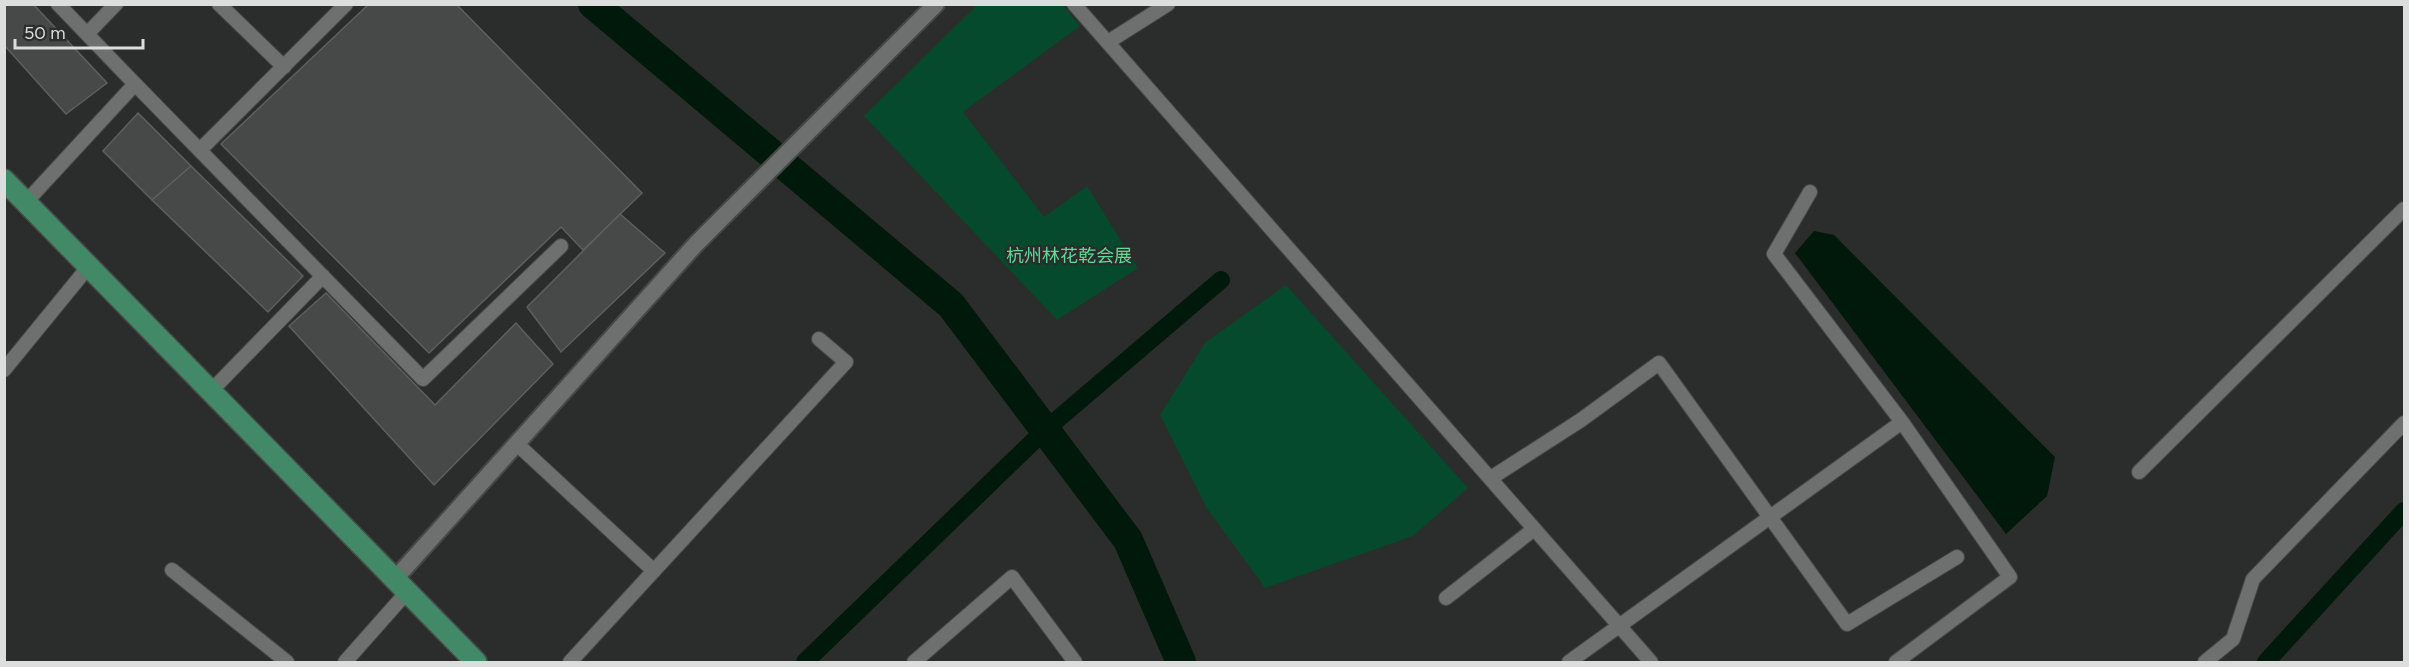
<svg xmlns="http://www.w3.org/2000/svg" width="2409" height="667" font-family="Figtree,'Noto Sans SC',sans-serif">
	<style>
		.green { fill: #054a2c }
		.water { fill: #00190b }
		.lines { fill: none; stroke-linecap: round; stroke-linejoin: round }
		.canal { stroke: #00190b; stroke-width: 18 }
		.river { stroke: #00190b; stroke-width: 30 }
		.building { fill: #464947; stroke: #5c605e; stroke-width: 1.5 }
		.minor-casing { stroke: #474948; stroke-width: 16 }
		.tertiary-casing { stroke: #474948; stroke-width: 20 }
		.primary-casing { stroke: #474948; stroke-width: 24 }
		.minor { stroke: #6d706e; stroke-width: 14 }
		.tertiary { stroke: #6d706e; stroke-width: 16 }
		.primary { stroke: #418967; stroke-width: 21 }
		.labels { text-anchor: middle; stroke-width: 4.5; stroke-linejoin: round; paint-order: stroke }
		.park-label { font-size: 18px; fill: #5ddb98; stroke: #2a2d2b }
	</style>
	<rect width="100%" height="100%" fill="#2a2d2b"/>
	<path class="green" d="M977,5H1063L1080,26L963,112L1044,217L1087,186L1138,268L1057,320L864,116Z
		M1286,285L1468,488L1413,536L1265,588L1206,507L1160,415L1205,343Z"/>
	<path class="water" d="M1814,231L1834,235L2055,457L2047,496L2006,534L1795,253Z"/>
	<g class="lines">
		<path class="canal" d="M805,662L1045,430L1221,280
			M2266,662L2404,511"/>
		<path class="river" d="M593,4L951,305L1128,540L1181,662"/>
	</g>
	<path class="building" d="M4,4H33L107,83L66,114L4,45Z
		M369,4H456L642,193L583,250L561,227L429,353L221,144Z
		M138,113L191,166L152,200L103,151Z
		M191,166L303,276L268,312L152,200Z
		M620,214L665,253L561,352L527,307Z
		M326,293L435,405L516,323L553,364L434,485L289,326Z"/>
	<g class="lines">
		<defs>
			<path id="minor" d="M219,4L284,67
				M1074,4L1651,662
				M87,34L116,4
				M1108,42L1168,4
				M135,84L423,379L561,246
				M200,150L346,4
				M26,202L135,84L58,4
				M4,370L89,266
				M211,391L323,276
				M517,444L654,571
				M2139,472L2404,209
				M1491,478L1581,420L1659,363L1847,624L1957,557
				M172,570L287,662
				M1446,598L1534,529
				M345,662L407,592
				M570,662L846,362L819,339
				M914,662L1012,577L1075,662
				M1569,662L1902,422L1774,254L1810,192
				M1896,662L2010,577L1902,422
				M2205,662L2233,639L2253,579L2404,423"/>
			<path id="tertiary" d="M395,579L696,244L936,4"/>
			<path id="primary" d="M4,180L476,662"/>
		</defs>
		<use href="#minor" class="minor-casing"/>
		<use href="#tertiary" class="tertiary-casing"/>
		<use href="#primary" class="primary-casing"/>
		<use href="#minor" class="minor"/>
		<use href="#tertiary" class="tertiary"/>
		<use href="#primary" class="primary"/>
	</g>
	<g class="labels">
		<g class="park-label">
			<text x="1069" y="262">杭州林花乾会展</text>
		</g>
	</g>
	<rect width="2409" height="667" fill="none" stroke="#dcdedd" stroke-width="12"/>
	<path d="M15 39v9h128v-9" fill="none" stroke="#dcdedd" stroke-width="3"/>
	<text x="24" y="39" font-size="18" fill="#dcdedd" stroke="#2a2d2b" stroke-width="4.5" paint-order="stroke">50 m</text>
</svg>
